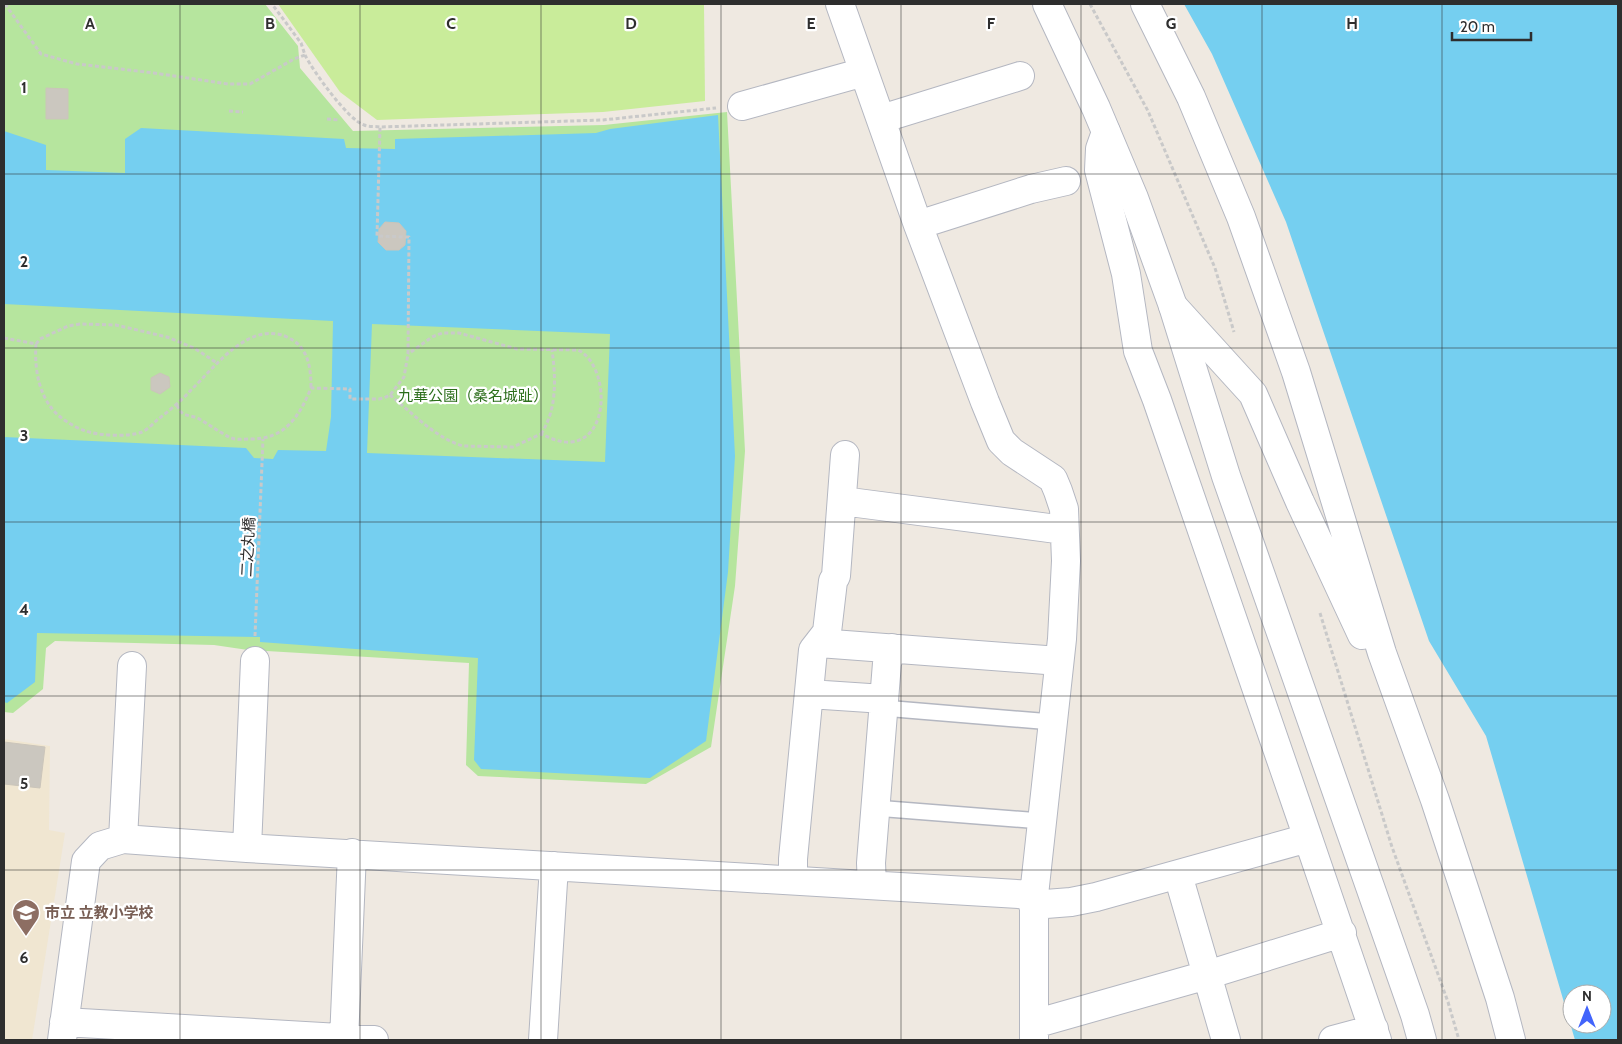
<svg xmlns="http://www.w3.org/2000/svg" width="1622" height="1044" font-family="Cabin,'Noto Sans JP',sans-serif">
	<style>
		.education { fill: #f0e6d1 }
		.green { fill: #b6e59e }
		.pitch { fill: #c9ec9a }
		.water { fill: #75cff0; fill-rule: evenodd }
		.building { fill: #cbc7bf; stroke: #cbc5ba }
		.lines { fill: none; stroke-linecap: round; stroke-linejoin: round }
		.service-casing { stroke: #b4b7c1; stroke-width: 18 }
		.minor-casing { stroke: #b4b7c1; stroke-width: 30 }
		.tertiary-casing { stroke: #b4b7c1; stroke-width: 30 }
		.path { stroke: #c9c9c9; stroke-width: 3; stroke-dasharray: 4 2.5; stroke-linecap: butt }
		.service { stroke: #fff; stroke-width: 15 }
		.minor { stroke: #fff; stroke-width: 28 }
		.tertiary { stroke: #fff; stroke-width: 28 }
		.grid { fill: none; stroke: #2e2e2e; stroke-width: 1; stroke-opacity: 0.55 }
		.labels { text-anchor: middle; stroke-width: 4.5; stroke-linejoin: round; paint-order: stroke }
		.park-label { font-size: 15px; fill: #2c6e1b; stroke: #fff }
		.street-label { font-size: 15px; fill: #2e2e2e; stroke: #fff }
		.education-label { font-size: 15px; font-weight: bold; fill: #785e54; stroke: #fff; text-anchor: start }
		.grid-label { font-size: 16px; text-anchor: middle; font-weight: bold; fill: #2e2e2e; stroke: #fff; stroke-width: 4.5; stroke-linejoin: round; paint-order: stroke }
	</style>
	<rect width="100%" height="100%" fill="#efe9e1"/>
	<path class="education" d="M4,739L50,746L49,830L65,833L32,1040H4Z"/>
	<path class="green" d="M4,4H265L298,46L300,68L353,131L604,125L727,112L745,451L735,586L711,747L646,784L478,776L466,765L469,663L248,650L214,645L55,641L46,648L43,689L13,713L4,712Z"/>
	<path class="pitch" d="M278,4H704L705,101L603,112L377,120L340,92Z"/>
	<path class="water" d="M1184,4H1618V1040H1575L1486,736L1429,641L1286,222L1212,54ZM1572,994H1602V1024H1572Z
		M718,115L735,456L728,572L706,741L650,778L481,769L474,760L478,658L260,642V637L37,633L35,682L7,703L4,702V437L246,448L254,458L273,459L278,450L326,451L331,417L333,321L4,304V131L46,145V170L125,173V139L141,128L344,139L346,148L395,149V139L596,133L610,129ZM372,324L610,334L605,462L367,453Z"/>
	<path class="building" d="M46,88L68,89V119H46Z
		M385,222L399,223L406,231L405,245L399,250H386L378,242L379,229Z
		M160,373L169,377L170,387L160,394L151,390V378Z
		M4,742L45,747L40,788L4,784Z"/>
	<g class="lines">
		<defs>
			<path id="service" d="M883,708L1052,722
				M875,808L1041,821"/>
			<path id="minor" d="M840,4L918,225L985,402L1001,441L1012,452L1053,479L1058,491L1064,509L1066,561L1062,639L1034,895V1040
				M1145,4L1191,97L1241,217L1296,372L1382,653L1435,800L1500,998L1511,1040
				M742,106L864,72
				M881,119L1020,76
				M1106,132L1100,149L1099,170L1126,274L1138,351L1157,400L1308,838
				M918,225L1031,189L1066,181
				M1173,306L1253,394L1300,502L1362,635
				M842,501L1064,530
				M819,643L1059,661
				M809,694L884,699
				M123,839L132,666
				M247,848L255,661
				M1178,875L1226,1040
				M793,880V859L813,650L827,632L833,581L836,576L845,455
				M872,885L871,863L887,663L892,648
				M1033,905L1071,902L1096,897L1308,838L1377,1040
				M64,1022L374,1040
				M1034,1024L1207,975L1342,933
				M62,1040L86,861L100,846L123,839L247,848L1034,895
				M344,1040L352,853
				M543,1040L554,866
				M1333,1040L1374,1029"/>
			<path id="tertiary" d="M1047,4L1096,108L1134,198L1173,306L1226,476L1415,1015L1422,1040"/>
		</defs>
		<use href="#service" class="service-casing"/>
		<use href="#minor" class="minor-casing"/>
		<use href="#tertiary" class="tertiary-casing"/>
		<path class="path" d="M5,4L41,54L77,64L154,73L228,84H250L294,59L305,55L301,43L272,4
			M1090,4L1148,111L1215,268L1234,332
			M305,55C313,71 348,120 364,125C369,127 375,126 380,127L603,120L716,108
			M229,111L243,112
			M327,119L339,120
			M4,338L36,344L40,339L68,326L80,324L116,325L167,337L194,348L217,363
			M36,344C34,372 40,405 66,421C72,425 79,429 86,431C99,436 130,437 142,432C148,429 153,424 157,420C169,411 181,401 191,390C215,367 249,320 287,337C308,346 311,367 311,388
			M390,395C411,412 437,439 463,446L513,447L541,434C550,438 560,443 571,442C612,438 608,364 578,350L517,349L459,333H442L432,337L408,354
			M177,405C182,419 190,413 201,420C211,426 221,433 231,438C237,440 244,439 251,439C285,439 299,417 311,388L350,389V399H379L384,398L390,395L404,377L408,354L409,237L377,236L380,127
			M541,434C557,410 556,378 552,350
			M1320,613L1392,847L1448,1002L1459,1040
			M255,636L263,439"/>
		<use href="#service" class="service"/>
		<use href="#minor" class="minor"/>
		<use href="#tertiary" class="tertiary"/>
	</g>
	<path class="grid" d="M180,4V1040M360,4V1040M541,4V1040M721,4V1040M901,4V1040M1081,4V1040M1262,4V1040M1442,4V1040M4,174H1618M4,348H1618M4,522H1618M4,696H1618M4,870H1618"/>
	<defs>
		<symbol id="school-pin" viewBox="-11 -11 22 30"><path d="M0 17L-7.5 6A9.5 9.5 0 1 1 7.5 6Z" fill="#8d6e63" stroke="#fff"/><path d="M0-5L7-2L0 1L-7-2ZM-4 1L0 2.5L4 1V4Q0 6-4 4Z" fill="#fff"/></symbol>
	</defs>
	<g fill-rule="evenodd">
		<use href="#school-pin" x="10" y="897" width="32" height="43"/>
	</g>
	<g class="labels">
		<g class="park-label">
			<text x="473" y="401">九華公園（桑名城趾）</text>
		</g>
		<g class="street-label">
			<text transform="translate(248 547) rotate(-87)" y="5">二之丸橋</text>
		</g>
		<g class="education-label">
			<text x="45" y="918">市立 立教小学校</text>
		</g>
	</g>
	<g class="grid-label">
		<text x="90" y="29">A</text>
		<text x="270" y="29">B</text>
		<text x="451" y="29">C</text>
		<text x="631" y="29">D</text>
		<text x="811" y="29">E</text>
		<text x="991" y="29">F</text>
		<text x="1171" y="29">G</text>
		<text x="1352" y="29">H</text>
		<text x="24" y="93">1</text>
		<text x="24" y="267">2</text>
		<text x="24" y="441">3</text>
		<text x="24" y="615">4</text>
		<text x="24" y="789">5</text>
		<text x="24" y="963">6</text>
	</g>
	<rect width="1622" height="1044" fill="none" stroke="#2e2e2e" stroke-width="10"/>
	<g transform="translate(1587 1009)"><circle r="24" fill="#ffffff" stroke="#ababab"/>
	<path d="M0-4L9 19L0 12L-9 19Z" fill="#4264fb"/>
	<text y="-8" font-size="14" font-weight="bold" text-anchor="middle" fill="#2e2e2e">N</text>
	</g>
	<path d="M1452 32v8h79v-8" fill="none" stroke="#2e2e2e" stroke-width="2.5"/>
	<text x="1460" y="32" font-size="15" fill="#2e2e2e" stroke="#ffffff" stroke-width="4" paint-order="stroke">20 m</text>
</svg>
